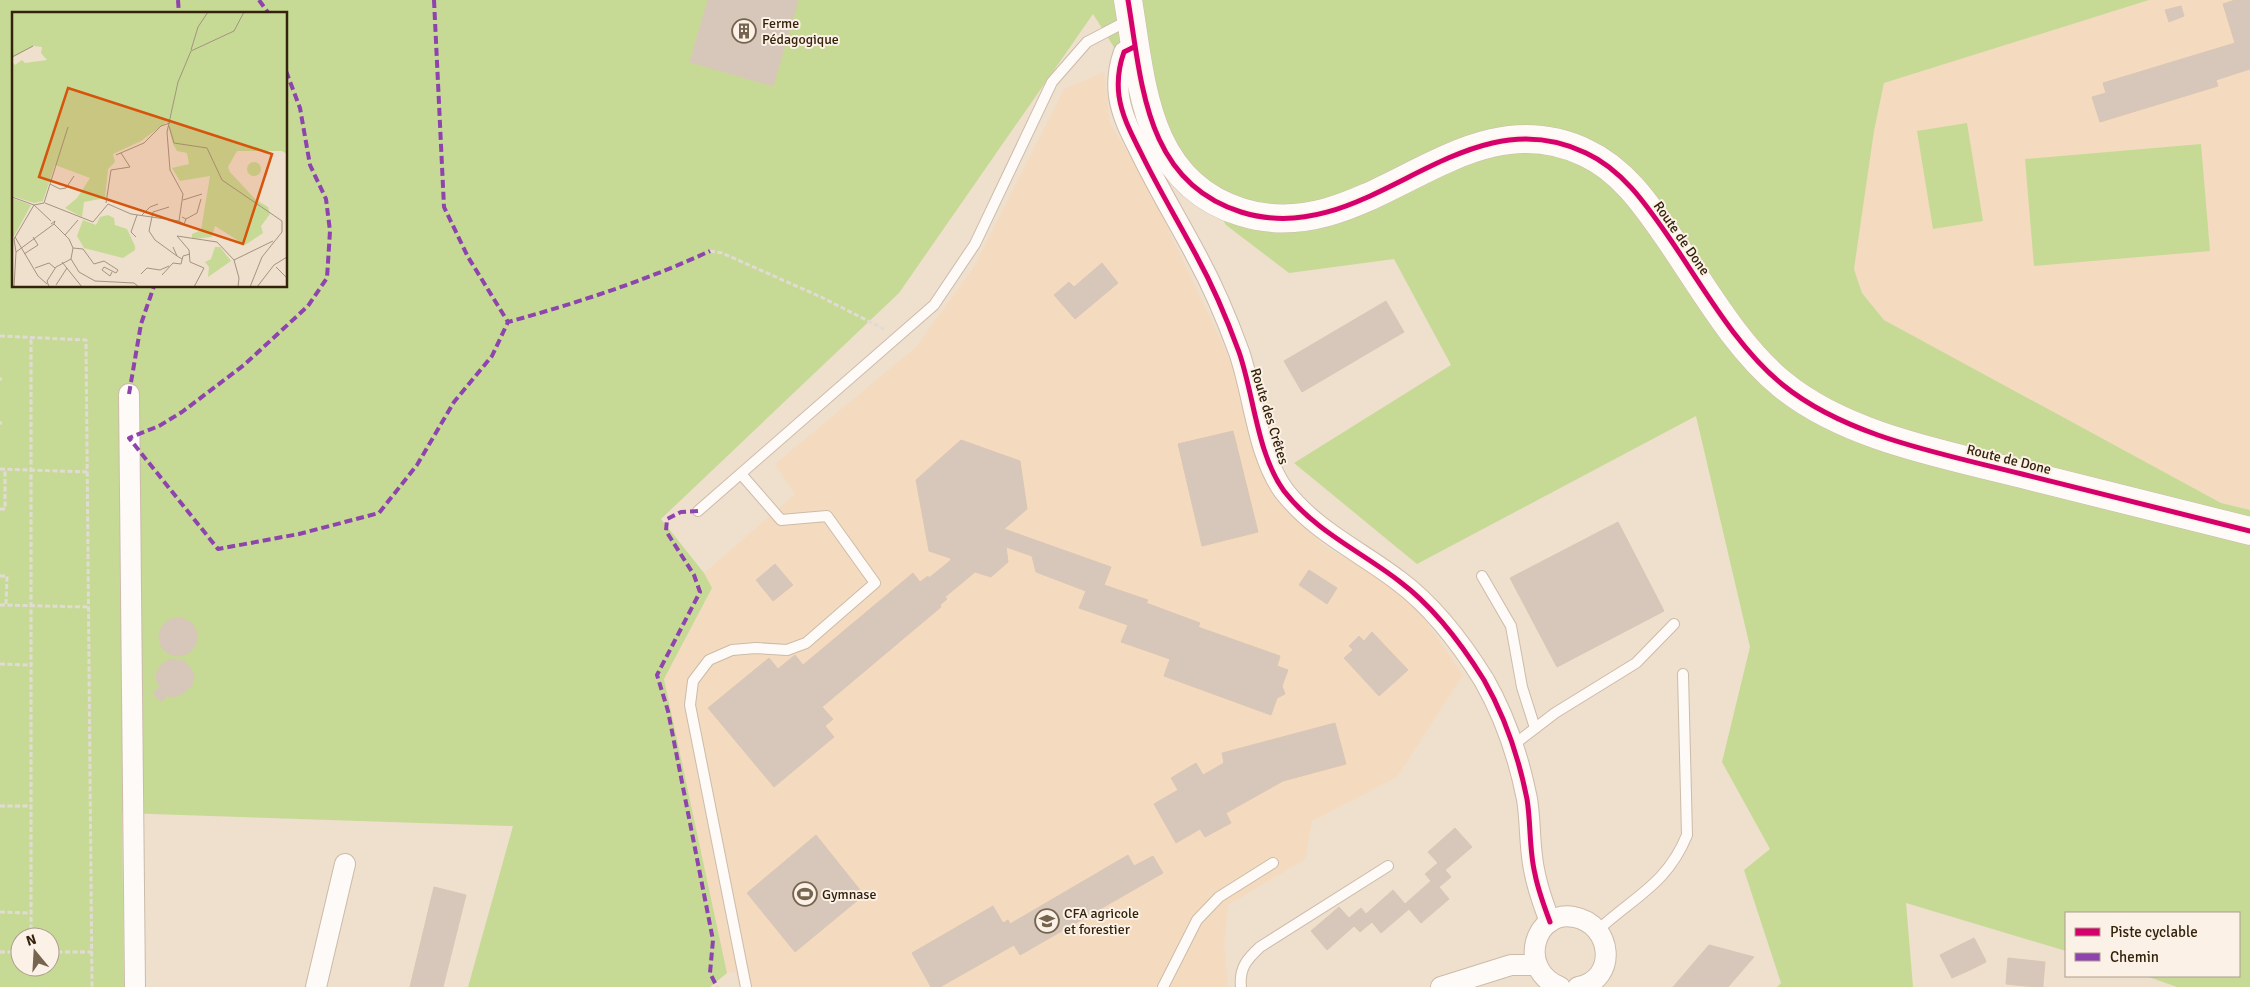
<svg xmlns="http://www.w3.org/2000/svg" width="2250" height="987" font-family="Signika,sans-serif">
  <rect width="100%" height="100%" fill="#efdfcd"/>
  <!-- built -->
  <g fill="#f4dbbf">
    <path d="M2149,0H2250V510L2221,503L1884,320L1862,293L1854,269L1874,130L1884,83Z"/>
    <path d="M1104,72L1110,123L1144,179L1235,370L1265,476L1285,510L1326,547L1374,575L1418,610L1463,675L1397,777L1312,821L1305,859L1228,905L1224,944L1228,987H739L736,972L727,973L664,679L712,589L704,573L795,494L775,464L916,347L974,267L1064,89Z"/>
  </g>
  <!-- green -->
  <g fill="#c6da96" fill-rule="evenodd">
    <path d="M0,0H2149L1884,83L1874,131L1854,269L1862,293L1884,320L2221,503L2250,510V987H2177L2146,976H2239V913H2066V951L1906,903L1913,987H1777L1781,983L1744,870L1770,849L1722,762L1750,647L1696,416L1417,564L1294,463L1451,365L1394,259L1289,273L1226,225L1093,14L899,293L661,519L704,573L712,588L664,679L727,973L710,987H468L513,826L122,813L124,987H0ZM14,14H286V286H14ZM20,937H50V967H20Z"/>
    <path d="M1967,123L1983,221L1933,229L1917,131Z"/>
    <path d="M2201,144L2210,251L2034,266L2025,159Z"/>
  </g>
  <!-- building -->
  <g fill="#d7c7ba" stroke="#dac6b6">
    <path d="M708,0H798L773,86L690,62Z"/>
    <path d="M2235,0H2250V69L2216,80L2218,86L2100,122L2092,97L2106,93L2103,83L2235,43L2223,4Z"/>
    <path d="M2181,6L2184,16L2169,22L2165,10Z"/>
    <path d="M1102,263L1118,283L1075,319L1054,295L1069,282L1074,287Z"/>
    <path d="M1386,301L1404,332L1302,392L1284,361Z"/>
    <path d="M1233,431L1258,532L1202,546L1178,444Z"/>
    <path d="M961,440L1020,461L1027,509L1004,529L1111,567L1104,585L1148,600L1146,603L1200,623L1198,627L1280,656L1277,666L1288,670L1282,686L1285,694L1277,698L1271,715L1164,676L1170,659L1121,642L1128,625L1079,608L1086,591L1036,572L1032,556L1006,547L1008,562L991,577L975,572L945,597L947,599L940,605L941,607L822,707L833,719L825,726L834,737L774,787L708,708L769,658L778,669L795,655L803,665L913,573L920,582L928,576L929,578L951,560L950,558L929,551L916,480Z"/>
    <path d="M1618,522L1664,611L1557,667L1510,578Z"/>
    <path d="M775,564L793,585L773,601L756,580Z"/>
    <path d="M1309,570L1337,588L1327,604L1299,585Z"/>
    <circle cx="178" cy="637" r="19"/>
    <path d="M1372,632L1408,670L1379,696L1344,658L1353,650L1349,646L1359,636L1364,641Z"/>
    <path d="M171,659L184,661L190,667L194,675L192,685L181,695L170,697L167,695L161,702L153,693L160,687L156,680L157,672L162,664Z"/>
    <path d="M1335,723L1346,764L1283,781L1226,813L1231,823L1205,837L1200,829L1176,843L1154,804L1178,790L1171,778L1196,763L1203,775L1224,763L1222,753Z"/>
    <path d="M1455,828L1472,847L1445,870L1451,877L1439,887L1449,899L1421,923L1409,909L1381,933L1372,922L1360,932L1354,926L1327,950L1311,931L1339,907L1349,918L1361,908L1366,914L1393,890L1405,904L1431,881L1425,874L1438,863L1428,852Z"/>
    <path d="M816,835L864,895L795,952L747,893Z"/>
    <path d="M1128,855L1134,866L1153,856L1163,873L1020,955L1014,945L940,987H931L912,953L993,906L1003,923L1008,920L1010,924Z"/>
    <path d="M434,887L466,895L443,987H410Z"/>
    <path d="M1974,938L1985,959L1968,966L1970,970L1952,978L1940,955Z"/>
    <path d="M1709,945L1754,957L1728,987H1673Z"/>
    <path d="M2008,958L2045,962L2043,984L2025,982V986L2006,984Z"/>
    <path d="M1985,959L1986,962L1970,970L1968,966Z"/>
    <path d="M2025,982L2043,984V987L2025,986Z"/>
  </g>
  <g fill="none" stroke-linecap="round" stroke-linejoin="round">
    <!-- lane casing -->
    <g stroke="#ccbba8" stroke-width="12">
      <g id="lane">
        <path d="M741,474L781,520L827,516L875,583L806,643L787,650L756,648L732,650L709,660L693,681L690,705L746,987"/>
        <path d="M698,511L934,305L975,244L1052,82L1087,42L1129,20"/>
        <path d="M1482,576L1511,626L1522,687L1535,728"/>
        <path d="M1512,746L1555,713L1636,663L1674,624"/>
        <path d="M1598,930C1635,896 1667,884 1687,835L1683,674"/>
        <path d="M1163,987L1197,920L1219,897L1273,863"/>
        <path d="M1241,987C1239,968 1247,959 1260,947L1388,866"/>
      </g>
    </g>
    <!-- street casing -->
    <g stroke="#ccbba8" stroke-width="22">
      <g id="street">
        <path d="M1134,47L1124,52C1119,66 1117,81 1119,96C1122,117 1132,135 1141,153C1158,188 1178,221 1196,255C1213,286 1227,319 1239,352C1254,395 1257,454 1284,491C1315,531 1360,551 1399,581C1434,607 1461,643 1484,680C1504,715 1519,759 1527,799C1531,823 1529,850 1535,874C1538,890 1544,906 1550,922"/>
        <path d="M129,394L135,987"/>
        <path d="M316,987L345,864"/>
        <path d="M1441,987L1511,965H1536"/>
        <path d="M1560,987C1516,969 1535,909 1574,917C1613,924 1618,980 1578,987"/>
      </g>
    </g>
    <!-- secondary casing -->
    <g stroke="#ccbba8" stroke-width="29">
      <path id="secondary" d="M1128,0C1142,84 1145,182 1241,212C1368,252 1459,92 1586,153C1623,170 1647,206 1670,239C1703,287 1737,348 1783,385C1847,437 1944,454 2022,474C2098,493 2174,512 2250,531"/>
    </g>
    <!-- path -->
    <g stroke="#e1dbd4" stroke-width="3" stroke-dasharray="5 2.5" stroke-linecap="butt">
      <path d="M710,251L722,253L821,297L884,329"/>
      <path d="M0,336L86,340L92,987"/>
      <path d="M0,379H2"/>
      <path d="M0,423H2"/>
      <path d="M0,469L87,472"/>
      <path d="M0,509H5V469"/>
      <path d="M0,576H7L6,605"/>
      <path d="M0,605L88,607"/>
      <path d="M0,664L31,665"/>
      <path d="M0,806H31"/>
      <path d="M0,912L31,913"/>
      <path d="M31,937V338"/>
      <path d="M0,952H20"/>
      <path d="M50,952H92"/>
    </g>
    <!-- lane -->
    <use href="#lane" stroke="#fdfaf8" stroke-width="10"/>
    <!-- street -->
    <use href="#street" stroke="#fdfaf8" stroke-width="20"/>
    <!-- secondary -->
    <use href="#secondary" stroke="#fdfaf8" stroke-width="28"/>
    <!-- quiet -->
    <g stroke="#8e44ad" stroke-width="4" stroke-dasharray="8 4" stroke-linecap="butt">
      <path d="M178,0L179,14"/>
      <path d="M259,0L269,14"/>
      <path d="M434,0L444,207L468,257L508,322"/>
      <path d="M286,71L300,108L310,165L326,199L330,231L327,278L308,306L244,365L182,412L159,426L129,438L218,549L299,534L379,513L417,465L454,402L492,356L508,322C577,303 645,281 710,251"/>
      <path d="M129,394L141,324L154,286"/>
      <path d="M698,511L681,512L667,519L666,531L694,575L700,592L657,675L668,711L713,940L710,973L717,987"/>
    </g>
    <!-- cycleway casing -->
    <g stroke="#fbf1e6" stroke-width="8">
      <g id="cycleway">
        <path d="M1128,0C1142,84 1145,182 1241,212C1368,252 1459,92 1586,153C1623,170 1647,206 1670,239C1703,287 1737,348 1783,385C1847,437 1944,454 2022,474C2098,493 2174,512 2250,531"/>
        <path d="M1134,47L1124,52C1119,66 1117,81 1119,96C1122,117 1132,135 1141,153C1158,188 1178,221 1196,255C1213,286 1227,319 1239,352C1254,395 1257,454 1284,491C1315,531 1360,551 1399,581C1434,607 1461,643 1484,680C1504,715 1519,759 1527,799C1531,823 1529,850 1535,874C1538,890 1544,906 1550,922"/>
      </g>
    </g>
    <!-- cycleway -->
    <use href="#cycleway" stroke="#d6006c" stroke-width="5"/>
  </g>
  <!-- icons -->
  <defs>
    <g id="building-ring" transform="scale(1.25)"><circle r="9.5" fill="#fbf1e6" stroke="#75644e" stroke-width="1.5"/><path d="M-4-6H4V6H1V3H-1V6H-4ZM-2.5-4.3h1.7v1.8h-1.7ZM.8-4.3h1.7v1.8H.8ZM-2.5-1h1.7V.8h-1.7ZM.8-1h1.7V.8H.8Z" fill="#75644e"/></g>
    <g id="stadium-ring" transform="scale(1.25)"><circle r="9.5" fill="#fbf1e6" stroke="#75644e" stroke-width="1.5"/><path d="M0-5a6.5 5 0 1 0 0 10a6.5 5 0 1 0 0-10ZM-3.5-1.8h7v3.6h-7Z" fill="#75644e"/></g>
    <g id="university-ring" transform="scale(1.25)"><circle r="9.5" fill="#fbf1e6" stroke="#75644e" stroke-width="1.5"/><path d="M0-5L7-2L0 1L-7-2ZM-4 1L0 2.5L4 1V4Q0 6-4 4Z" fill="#75644e"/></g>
  </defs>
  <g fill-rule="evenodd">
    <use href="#building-ring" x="744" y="31"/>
    <use href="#stadium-ring" x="805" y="894"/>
    <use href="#university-ring" x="1047" y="921"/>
  </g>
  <g text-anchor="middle" stroke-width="4" stroke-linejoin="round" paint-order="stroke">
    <!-- poi labels -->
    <g font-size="14" fill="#34220a" stroke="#fbf1e6" text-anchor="start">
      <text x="762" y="28">Ferme<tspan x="762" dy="16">Pédagogique</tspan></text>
      <text x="822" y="899">Gymnase</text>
      <text x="1064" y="918">CFA agricole<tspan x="1064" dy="16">et forestier</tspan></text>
    </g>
    <!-- street labels -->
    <g font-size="14" fill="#34220a" stroke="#fbf1e6">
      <text transform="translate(1682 238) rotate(55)" y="5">Route de Done</text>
      <text transform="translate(1270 416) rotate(73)" y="5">Route des Crêtes</text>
      <text transform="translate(2009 459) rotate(14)" y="5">Route de Done</text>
    </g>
  </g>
  <!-- overview -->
  <g transform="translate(12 12)">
    <rect width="275" height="275" fill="#efdfcd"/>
    <path d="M0,0H275V142L270,139H225L216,155L218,160L243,187L256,195L258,202L249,214L251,221L233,233L203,214L200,225L180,227V222L189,218L198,164L168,169L160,156L177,152L175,141L165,139L161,132L155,110L129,129L101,142L103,150L96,157L93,186L72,190L70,205L53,196L65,186L78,166L43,153L31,189L22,191L0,184V50L3,53L10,48L13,51L35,48L29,41L30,35L22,34L0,46ZM235 157a7 7 0 1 1 14 0a7 7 0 1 1-14 0ZM0,186L19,193L0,228ZM96,203L102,206L103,213L115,217L123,234V238L111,246L72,236L65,224L71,208L84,213L88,205ZM203,235H208L219,249L196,265L197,255L193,250L199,247Z" fill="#c6da96"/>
    <path fill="none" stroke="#a4937f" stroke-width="1" d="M179,38L186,15L196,0M0,45L21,34M157,114L162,131L195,136L210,168L270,209V220L250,245L238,275M104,143L132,131L149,114L158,111M38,172L48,177L54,176L62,164M0,185L22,193L32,191L56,115M171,188L190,182M33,191L81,210L96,192L119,202L167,209M94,191L99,158L118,155L109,141M22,193L39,209M157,195L141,200L137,219L143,228L165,244M129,204L138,195L146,192M170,205L174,207L172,212L167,209L171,182L158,158L155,120L166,70L179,39L222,19L232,0M174,207L185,201L189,187M42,212L57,227L61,236L59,247L44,255L35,269L37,275H50M53,223L66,208M165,224L205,230L222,248L227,266L226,275M165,224L177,238L178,250L192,256L182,275M3,225L26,264L35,272M124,225L119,220L125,203M161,235L165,244L170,247M61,236L71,237L82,252L92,249L106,258L104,261L92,255L90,258L98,264L100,260M4,240L2,227L22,193M12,242L26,233L21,225M59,247L67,260L83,269L122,271L127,275M222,248L261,229M50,250L70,275M264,255L275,266M23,256L37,251L43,256M129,262L135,256L148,258L157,254M150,263L161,251L169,252L171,244L178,242M44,273L55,256M2,275L4,240L42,212L43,209L39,212M245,275L262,253L275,245"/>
    <path fill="#d6540c" fill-opacity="0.15" stroke="#d6540c" stroke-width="2.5" d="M56,76L260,142L231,232L27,165Z"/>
    <rect width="275" height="275" fill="none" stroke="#34220a" stroke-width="2.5"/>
  </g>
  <!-- legend -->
  <rect x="2065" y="912" width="175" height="65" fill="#fbf1e6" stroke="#ab9e8e"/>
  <rect x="2075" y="928" width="25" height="8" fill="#d6006c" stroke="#ab9e8e"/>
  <text x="2110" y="937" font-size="15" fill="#34220a">Piste cyclable</text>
  <rect x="2075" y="953" width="25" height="8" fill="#8e44ad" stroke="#ab9e8e"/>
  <text x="2110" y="962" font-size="15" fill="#34220a">Chemin</text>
  <!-- north arrow -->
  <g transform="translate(35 952) rotate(342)"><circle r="24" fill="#fbf1e6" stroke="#ab9e8e"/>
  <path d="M0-4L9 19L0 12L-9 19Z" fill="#75644e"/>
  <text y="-8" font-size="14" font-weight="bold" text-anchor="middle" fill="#34220a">N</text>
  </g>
</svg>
